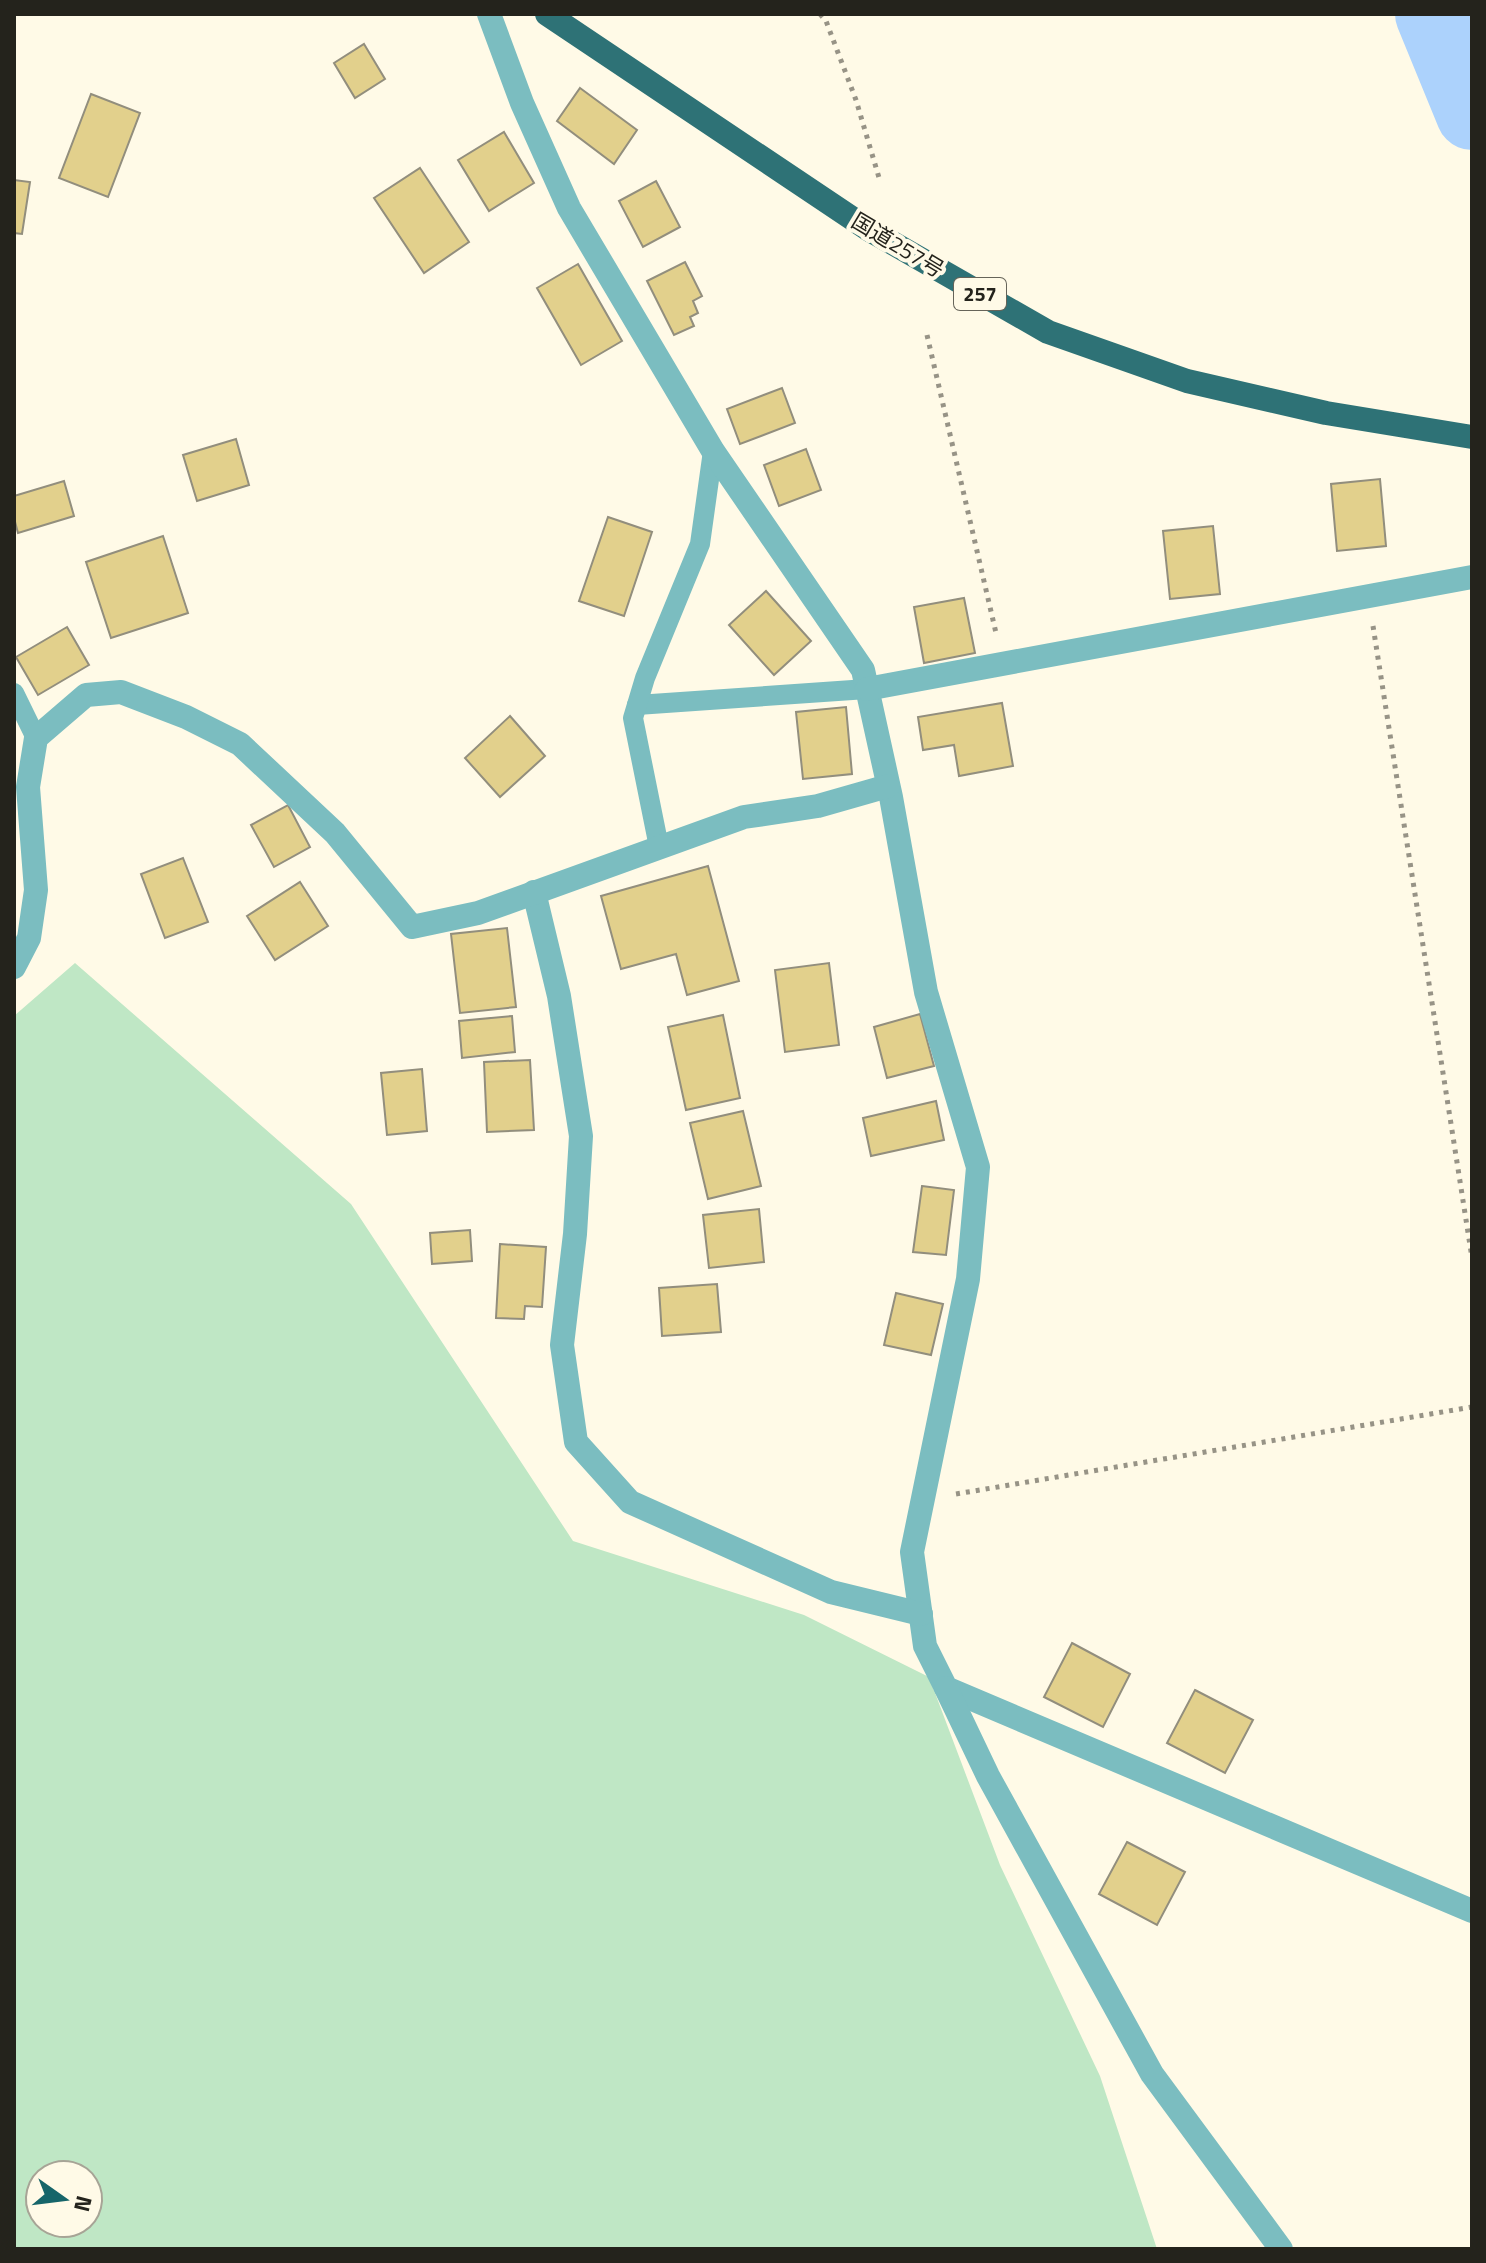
<svg xmlns="http://www.w3.org/2000/svg" width="1486" height="2263" font-family="'Titillium Web','Noto Sans JP',sans-serif">
  <rect width="100%" height="100%" fill="#fffae7"/>
  <!-- green -->
  <path fill="#bfe7c5" fill-rule="evenodd" d="M75,963L351,1204L573,1541L804,1615L929,1677L1000,1865L1100,2076L1157,2249H14V1016ZM40,2175H88V2223H40Z"/>
  <g fill="none" stroke-linecap="round" stroke-linejoin="round">
    <!-- river -->
    <path stroke="#acd2fc" stroke-width="72" d="M1431,14L1472,114"/>
  </g>
  <!-- building -->
  <g fill="#e2d08c" stroke="#928e7d" stroke-width="2">
    <path d="M364,44L385,79L355,98L334,63Z"/>
    <path d="M580,88L637,130L614,164L557,121Z"/>
    <path d="M91,94L140,113L108,197L59,178Z"/>
    <path d="M504,132L534,183L489,211L458,160Z"/>
    <path d="M420,168L469,242L424,273L374,198Z"/>
    <path d="M14,180L30,182L22,234L14,233Z"/>
    <path d="M656,181L680,227L643,247L619,201Z"/>
    <path d="M685,262L702,296L693,301L698,313L690,317L694,326L674,335L647,281Z"/>
    <path d="M578,264L622,341L581,365L537,288Z"/>
    <path d="M782,388L795,423L740,444L727,409Z"/>
    <path d="M236,439L249,485L197,501L183,455Z"/>
    <path d="M806,449L821,490L779,506L764,465Z"/>
    <path d="M1380,479L1386,546L1337,551L1331,484Z"/>
    <path d="M64,481L74,516L18,533L14,518V496Z"/>
    <path d="M608,517L652,532L624,616L579,601Z"/>
    <path d="M1213,526L1220,594L1170,599L1163,531Z"/>
    <path d="M163,536L188,613L111,638L86,562Z"/>
    <path d="M766,591L811,641L774,675L729,625Z"/>
    <path d="M964,598L975,653L924,663L914,607Z"/>
    <path d="M67,627L89,665L38,695L16,657Z"/>
    <path d="M1002,703L1013,766L959,776L954,745L923,750L918,717Z"/>
    <path d="M846,707L852,774L803,779L796,712Z"/>
    <path d="M510,716L545,756L500,797L465,758Z"/>
    <path d="M288,805L310,847L274,867L251,825Z"/>
    <path d="M183,858L208,922L165,938L141,874Z"/>
    <path d="M708,866L739,981L687,995L676,954L621,969L601,896Z"/>
    <path d="M300,882L328,926L275,960L247,916Z"/>
    <path d="M507,928L516,1007L460,1013L451,934Z"/>
    <path d="M829,963L839,1045L785,1052L775,970Z"/>
    <path d="M920,1014L934,1066L887,1078L874,1027Z"/>
    <path d="M723,1015L740,1098L686,1110L668,1027Z"/>
    <path d="M512,1016L515,1052L462,1058L459,1021Z"/>
    <path d="M530,1060L534,1130L487,1132L484,1062Z"/>
    <path d="M422,1069L427,1131L387,1135L381,1073Z"/>
    <path d="M936,1101L944,1140L871,1156L863,1118Z"/>
    <path d="M743,1111L761,1186L708,1199L690,1123Z"/>
    <path d="M922,1186L954,1190L946,1255L913,1252Z"/>
    <path d="M759,1209L764,1262L709,1268L703,1215Z"/>
    <path d="M470,1230L472,1261L432,1264L430,1233Z"/>
    <path d="M500,1244L546,1247L542,1307L525,1306L524,1319L496,1318Z"/>
    <path d="M717,1284L721,1332L662,1336L659,1288Z"/>
    <path d="M896,1293L943,1304L931,1355L884,1345Z"/>
    <path d="M1072,1643L1130,1674L1103,1727L1044,1697Z"/>
    <path d="M1195,1690L1253,1720L1225,1773L1167,1743Z"/>
    <path d="M1127,1842L1185,1872L1157,1925L1099,1894Z"/>
  </g>
  <g fill="none" stroke-linecap="round" stroke-linejoin="round">
    <!-- path -->
    <g stroke="#979386" stroke-width="5" stroke-dasharray="4 6" stroke-linecap="butt">
      <path d="M820,14L826,21L856,100L880,181"/>
      <path d="M927,335L996,633"/>
      <path d="M1373,626L1472,1258"/>
      <path d="M956,1494L1472,1407"/>
    </g>
    <!-- service -->
    <g stroke="#7bbdc0" stroke-width="20">
      <path d="M14,693L36,738"/>
      <path d="M637,705L867,689"/>
      <path d="M659,847L633,718L645,678L700,544L713,451"/>
    </g>
    <!-- minor -->
    <g stroke="#7bbdc0" stroke-width="24">
      <path d="M489,14L522,103L569,208L713,451L863,670L891,797L926,992L978,1167L968,1279L912,1552L925,1646L946,1688L1472,1911"/>
      <path d="M867,689L1472,577"/>
      <path d="M534,892L559,996L581,1136L575,1234L562,1345L576,1442L630,1502L831,1592L921,1614"/>
      <path d="M14,967L29,938L36,890L28,787L36,738L86,695L121,692L186,717L240,744L335,833L412,927L478,913L744,817L818,806L888,786"/>
    </g>
    <!-- tertiary -->
    <path stroke="#7bbdc0" stroke-width="24" d="M946,1688L988,1776L1152,2074L1281,2249"/>
    <!-- trunk -->
    <path stroke="#2e7276" stroke-width="24" d="M547,14L868,229L1048,332L1187,381L1326,413L1472,437"/>
  </g>
  <g text-anchor="middle" stroke-width="8" stroke-linejoin="round" paint-order="stroke">
    <!-- shield labels -->
    <rect fill="#fffae7" stroke="#666459" stroke-width="2" x="954" y="278" width="52" height="32" rx="6"/>
    <g font-size="20" font-weight="bold" fill="#24231c">
      <text x="980" y="301">257</text>
    </g>
    <!-- street labels -->
    <g font-size="22" fill="#24231c" stroke="#fffae7">
      <text transform="translate(898 245) rotate(31)" y="8">国道257号</text>
    </g>
  </g>
  <!-- border -->
  <rect width="1486" height="2263" fill="none" stroke="#24231c" stroke-width="32"/>
  <!-- north arrow -->
  <g transform="translate(64 2199) rotate(104)"><circle r="38" fill="#fffae7" stroke="#a7a496" stroke-width="2"/>
  <path d="M0-6L14 30L0 20L-14 30Z" fill="#166569"/>
  <text y="-12" font-size="22" font-weight="bold" text-anchor="middle" fill="#24231c">N</text>
  </g>
</svg>
